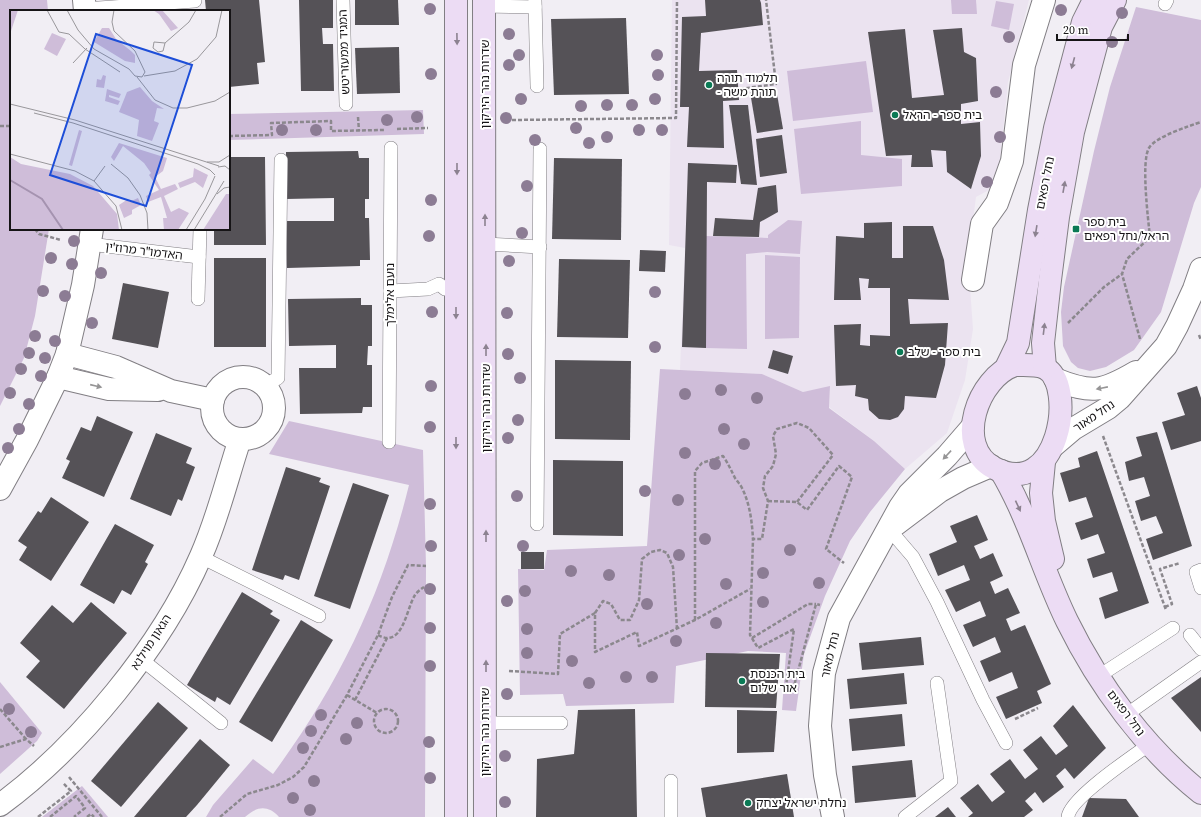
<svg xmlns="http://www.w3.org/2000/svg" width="1201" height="817" font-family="'Source Serif 4','Noto Sans Hebrew',serif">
  <rect width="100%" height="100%" fill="#f1eef4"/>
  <!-- built -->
  <path fill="#ebe3f0" d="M672,0H1029L1008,82L998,180L987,191L976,197L968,259L973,329L965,380L947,433L905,469L874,441L829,407L830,387L803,392L762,374L680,370L685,248L669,245Z"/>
  <!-- green -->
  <g fill="#cfbdd9">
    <path d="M0,0H47L48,11H11V229H49L35,316L24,358L0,406Z"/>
    <path d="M951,0H976L977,14H952Z"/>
    <path d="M996,1L1014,4L1009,30L991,26Z"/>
    <path d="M1136,7L1201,20V187L1194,203L1161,312L1134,350L1106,367L1090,371L1078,368L1071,362L1063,346L1061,312L1064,287L1094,151L1110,87Z"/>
    <path d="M866,61L873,112L793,121L787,71Z"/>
    <path d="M423,110L424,134L229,140V114Z"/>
    <path d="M861,121V155L902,159V186L801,194L794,129Z"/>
    <path d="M788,220L802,221L800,254L767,252L746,254L747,349L706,348V236L768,238V235Z"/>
    <path d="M765,255L800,257L799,338L765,339Z"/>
    <path d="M660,369L762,374L803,392L830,386L829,408L874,441L905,469L870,512L850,541L825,596L804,654L796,711L782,710L786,653L748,651L676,666L674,703L566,706L563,694L520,695L518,569L544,570L547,550L647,546Z"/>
    <path d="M289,421L423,450L426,566L425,817H279C268,805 257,806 245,817H206L213,805L253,759L273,774C340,683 382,595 409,485L269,454Z"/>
    <path d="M0,682L42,733L37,741L0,774Z"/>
    <path d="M82,786L108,817H42Z"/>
  </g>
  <!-- building -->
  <g fill="#555257">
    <path d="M205,0H259L265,62L257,63L259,84L229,87V11H206Z"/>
    <path d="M299,0H333V28H322L323,44H333L334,91H301Z"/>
    <path d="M355,0H398L399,25H355Z"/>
    <path d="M705,0H760L761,3L763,25L701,33L699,71L737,70L739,100L723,101L724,148L687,147L689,107H680L682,17L706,16Z"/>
    <path d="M626,18L629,94L554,95L551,19Z"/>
    <path d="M962,28L964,52L976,58L978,101L961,104V124L980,122L981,156L971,189L947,172L946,151L931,150L933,167H911L912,155L886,156L868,32L905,29L912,98L944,95L933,30Z"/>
    <path d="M399,47L400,93L357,94L355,48Z"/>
    <path d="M776,88L783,129L757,133L750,92Z"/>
    <path d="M729,105H748L757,185L741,184Z"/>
    <path d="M782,135L787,173L760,177L756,139Z"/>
    <path d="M358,151L359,158H369V199H365V218H369L370,260H360V266L287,268L286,221H334V198L286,199V152Z"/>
    <path d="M229,157H265L266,245H214V229H229Z"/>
    <path d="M554,158L622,159L621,240L552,239Z"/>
    <path d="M688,163L737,165L736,183L707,182L706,348L682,347Z"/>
    <path d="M776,185L778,212L760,222L759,237L713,236L715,218L753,220L758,188Z"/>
    <path d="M892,222V258H903V226H933L944,260L949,300L908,299L910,324L948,323L945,365L936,398L905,396L904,409L898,417L890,420L879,419L869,410L868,399L855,396L856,385L836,386L834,325L861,324L860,345L870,346V335L890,336V288H868L869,279L859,278L861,300H834L836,236L864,238V223Z"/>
    <path d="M640,250L666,251L665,272L639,271Z"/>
    <rect x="214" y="258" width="52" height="89"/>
    <path d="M559,259L630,260L628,338L557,337Z"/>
    <path d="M123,283L169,292L158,348L112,339Z"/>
    <path d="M361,298V305H372V346H368L367,365H372V407H363L362,413L300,414L299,368H336V345L289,346L288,299Z"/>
    <path d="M773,350L793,356L788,374L768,368Z"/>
    <path d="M555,360L631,361L630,440L555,439Z"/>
    <path d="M1197,386L1201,398V441L1171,450L1162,422L1185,415L1177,393Z"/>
    <path d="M97,416L133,432L104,497L62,478L70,461L66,459L81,427L91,431Z"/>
    <path d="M1157,432L1192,546L1153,560L1146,539L1163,533L1156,516L1141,521L1135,501L1150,496L1144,477L1129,481L1125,462L1142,456L1136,437Z"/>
    <path d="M156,433L192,448L186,463L195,467L182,501L178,499L171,516L130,499Z"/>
    <path d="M1097,451L1149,603L1105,619L1099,598L1118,591L1112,572L1093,578L1087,559L1105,553L1098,534L1081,540L1075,523L1093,517L1086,497L1069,502L1060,473L1080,467L1078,458Z"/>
    <path d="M553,460L623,461V536L553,535Z"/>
    <path d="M286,467L321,478L319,482L330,486L299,580L285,575L283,580L252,570Z"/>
    <path d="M353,483L389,495L350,609L314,596Z"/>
    <path d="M51,497L89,522L51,581L19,560L27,547L18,541L38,511L41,513Z"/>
    <path d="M977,515L988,540L974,546L980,559L993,553L1003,576L990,582L995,594L1008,588L1020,613L1006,619L1011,631L1025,625L1051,684L1037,691L1042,703L1006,719L996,697L1018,688L1012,672L989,682L980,661L1001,652L995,637L973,647L963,625L986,616L980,601L956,612L945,590L970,580L964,565L938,576L929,554L957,542L950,526Z"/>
    <path d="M115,524L154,545L145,562L148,564L131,595L122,590L114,604L80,585Z"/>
    <rect x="521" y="552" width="23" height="17"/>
    <path d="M242,592L273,611L270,614L280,620L230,705L217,697L215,702L187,685Z"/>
    <path d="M91,602L127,633L64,709L26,677L40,661L20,643L52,605L73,623Z"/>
    <path d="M301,620L333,640L272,742L239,722Z"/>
    <path d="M921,637L924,665L862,670L859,643Z"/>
    <path d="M706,653L780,654L776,708L705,707Z"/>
    <path d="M904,673L907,704L850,709L847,679Z"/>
    <path d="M1201,677V732L1171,698Z"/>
    <path d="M158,702L188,728L121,807L91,781Z"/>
    <path d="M1073,705L1106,748L1074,779L1065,768L1056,776L1064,787L1043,803L1035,792L1025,801L1033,810L1024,817H968L973,813L960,798L978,784L992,802L1005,792L990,774L1010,759L1025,779L1038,769L1023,750L1041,736L1056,755L1068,746L1053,726Z"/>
    <path d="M635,709L637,817H536L537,759L574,754L578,710Z"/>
    <path d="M737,710L777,711L774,752L737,753Z"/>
    <path d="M902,714L905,746L852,751L849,719Z"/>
    <path d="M200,739L230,765L197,805L186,817H134Z"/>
    <path d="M912,760L916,797L855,803L852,766Z"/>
    <path d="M787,774L794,817H706L701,788Z"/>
    <path d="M1089,798L1126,799L1139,817H1082Z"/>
    <path d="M948,807L956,817H935Z"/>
  </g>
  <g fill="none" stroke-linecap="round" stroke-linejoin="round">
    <!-- lane casing -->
    <g stroke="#817e83" stroke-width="14">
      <g id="lane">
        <path d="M343,0L346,104"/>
        <path d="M535,0L537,86"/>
        <path d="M1165,4L1167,0"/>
        <path d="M484,6L535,7"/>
        <path d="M85,9L195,1"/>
        <path d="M89,244L199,257"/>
        <path d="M485,244L540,247"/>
        <path d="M390,291L428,289L439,284L445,289L456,288"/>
        <path d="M198,299L200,229"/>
        <path d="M264,386L278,378L281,160"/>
        <path d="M389,442L391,148"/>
        <path d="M537,524L540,149"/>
        <path d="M889,529L913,557L937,602L983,700L1006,743"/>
        <path d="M201,557L319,616"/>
        <path d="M1201,570L1196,572L1201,588"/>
        <path d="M1190,635L1201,649"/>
        <path d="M141,659L221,723"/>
        <path d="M1099,676L1173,628"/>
        <path d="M1126,715L1201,662"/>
        <path d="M485,723H561"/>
        <path d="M671,817V781"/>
        <path d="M905,817L951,781L937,683"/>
        <path d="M1068,817C1069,799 1133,756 1150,744"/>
      </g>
    </g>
    <!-- street casing -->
    <g stroke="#817e83" stroke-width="24">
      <g id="street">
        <path d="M84,0L85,11"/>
        <path d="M973,280L982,224L997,203L1012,161L1024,65L1044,0"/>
        <path d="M67,354L116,367L171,391L213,400"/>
        <path d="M58,377L109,389L158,390"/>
        <circle cx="243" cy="408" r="31"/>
        <path d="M1055,379C1092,394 1102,392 1136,372"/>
        <path d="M1053,446L1073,429L1108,408L1120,398L1166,346L1177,326L1194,289L1201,269"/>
        <path d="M0,489L27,440L58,377L67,354L83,285L92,229"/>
        <path d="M895,525L940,491L963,478L991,466"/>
        <path d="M0,805C79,747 162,646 201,556C218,518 227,478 240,439"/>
        <path d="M833,817L825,775L820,726L824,673L839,618L900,507L909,494L947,456L973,426"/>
      </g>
    </g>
    <!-- secondary casing -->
    <g stroke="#817e83" stroke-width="24">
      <g id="secondary">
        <path d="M484,0L485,817"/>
        <path d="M1015,365C1024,365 1037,364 1045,368C1077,384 1059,502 994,468C953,446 978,377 1015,365Z"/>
        <path d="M1006,368L1018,343L1039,210L1055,128L1083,22L1094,0"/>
        <path d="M1045,368L1043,343L1050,280L1058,217L1073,132L1101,27L1115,0"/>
        <path d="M1044,462L1041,493L1044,521L1053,559"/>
        <path d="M1001,471C1029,518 1043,572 1067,621C1099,686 1145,748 1201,793"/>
        <path d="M456,817V0"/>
      </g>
    </g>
    <!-- path -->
    <g stroke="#8b888d" stroke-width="2.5" stroke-dasharray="4 2" stroke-linecap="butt">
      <path d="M740,89L776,84L766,0"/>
      <path d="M358,117L359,131"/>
      <path d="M512,120L676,118L677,0"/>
      <path d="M0,126H11"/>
      <path d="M397,129L428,128"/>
      <path d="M229,136L272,135L271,123L331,121V131L384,130"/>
      <path d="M35,229L39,234L61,240"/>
      <path d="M1068,323L1104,287L1122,274"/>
      <path d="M1199,335L1201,340"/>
      <path d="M1140,339L1122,274L1127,259L1150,237C1148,218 1141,161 1149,148C1155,137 1189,126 1201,122"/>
      <path d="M1103,436L1166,610"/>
      <path d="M768,501L797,502L807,510L839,466L852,477L826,549L844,563"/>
      <path d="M797,502L833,455L809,428L797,423L777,429L773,436L776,454L773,466L765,476L763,488L768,501L762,539H753L750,635L758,648L794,629L786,686H794L816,604L820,605"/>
      <path d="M1165,607L1172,604L1160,569L1180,563"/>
      <path d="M595,613L603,601L611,604L620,620H630L639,600L642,559L651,552L660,550L667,553L673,567L677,629"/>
      <path d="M695,620V471L702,463L723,456C728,463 731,470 735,478C737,481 740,484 742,488C750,504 752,522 753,539"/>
      <path d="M378,635C403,649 406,609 415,595C417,592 421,589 424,587"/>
      <path d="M752,638L808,604H816"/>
      <path d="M509,671L558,674L560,634L595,613V652L637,632L639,646L695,620L750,589"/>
      <path d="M347,695L377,713"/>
      <path d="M355,700L387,638"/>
      <circle cx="386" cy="721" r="12"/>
      <path d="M0,709L26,739"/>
      <path d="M1015,719L1038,708"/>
      <path d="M0,747L26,739L34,746"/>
      <path d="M69,777L102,817"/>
      <path d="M38,817L71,791L63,783"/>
      <path d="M50,817L76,796L85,808L74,817"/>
      <path d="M87,817L91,814L94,817"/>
      <path d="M220,817L247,794L278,785L293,777L304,767L347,695L378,635L392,597L408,565L426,566"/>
    </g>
    <!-- lane -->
    <use href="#lane" stroke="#fff" stroke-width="13"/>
    <!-- street -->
    <use href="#street" stroke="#fff" stroke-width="22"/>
    <!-- secondary -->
    <use href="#secondary" stroke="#ecdcf4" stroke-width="22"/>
  </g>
  <!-- trees -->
  <g fill="#8c7c94">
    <circle cx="430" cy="9" r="6"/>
    <circle cx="1061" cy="10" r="6"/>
    <circle cx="1122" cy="13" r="6"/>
    <circle cx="509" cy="34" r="6"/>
    <circle cx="1009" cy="37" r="6"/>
    <circle cx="1112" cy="42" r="6"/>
    <circle cx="519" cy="55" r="6"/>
    <circle cx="657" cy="55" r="6"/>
    <circle cx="509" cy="65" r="6"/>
    <circle cx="431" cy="74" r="6"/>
    <circle cx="658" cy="75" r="6"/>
    <circle cx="996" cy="92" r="6"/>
    <circle cx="521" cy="99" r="6"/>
    <circle cx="655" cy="99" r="6"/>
    <circle cx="607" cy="105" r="6"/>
    <circle cx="632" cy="105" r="6"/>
    <circle cx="581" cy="106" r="6"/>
    <circle cx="417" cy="117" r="6"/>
    <circle cx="506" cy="118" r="6"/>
    <circle cx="387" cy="120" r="6"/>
    <circle cx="576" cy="128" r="6"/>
    <circle cx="282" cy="130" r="6"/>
    <circle cx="316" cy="130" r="6"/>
    <circle cx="639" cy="130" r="6"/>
    <circle cx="662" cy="130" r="6"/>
    <circle cx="607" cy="137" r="6"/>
    <circle cx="1000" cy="137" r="6"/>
    <circle cx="535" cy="140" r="6"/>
    <circle cx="589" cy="143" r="6"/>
    <circle cx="987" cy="182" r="6"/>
    <circle cx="527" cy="186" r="6"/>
    <circle cx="431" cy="200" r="6"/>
    <circle cx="522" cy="233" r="6"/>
    <circle cx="429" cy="236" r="6"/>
    <circle cx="74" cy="241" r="6"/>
    <circle cx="51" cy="258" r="6"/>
    <circle cx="509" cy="261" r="6"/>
    <circle cx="72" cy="264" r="6"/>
    <circle cx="101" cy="273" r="6"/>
    <circle cx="43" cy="291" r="6"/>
    <circle cx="655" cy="292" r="6"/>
    <circle cx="65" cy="296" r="6"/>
    <circle cx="432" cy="312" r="6"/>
    <circle cx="507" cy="313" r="6"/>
    <circle cx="92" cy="323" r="6"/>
    <circle cx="35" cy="336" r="6"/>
    <circle cx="55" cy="341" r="6"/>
    <circle cx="655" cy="347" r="6"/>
    <circle cx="29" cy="353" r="6"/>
    <circle cx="508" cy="354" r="6"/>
    <circle cx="45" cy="358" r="6"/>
    <circle cx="21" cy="369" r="6"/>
    <circle cx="41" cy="376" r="6"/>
    <circle cx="520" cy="378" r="6"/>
    <circle cx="431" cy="386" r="6"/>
    <circle cx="721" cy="390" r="6"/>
    <circle cx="10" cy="393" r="6"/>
    <circle cx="685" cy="394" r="6"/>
    <circle cx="757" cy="398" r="6"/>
    <circle cx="29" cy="404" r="6"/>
    <circle cx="518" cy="420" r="6"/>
    <circle cx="430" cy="427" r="6"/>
    <circle cx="19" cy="429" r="6"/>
    <circle cx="724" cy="429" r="6"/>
    <circle cx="508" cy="438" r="6"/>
    <circle cx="744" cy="444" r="6"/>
    <circle cx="8" cy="448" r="6"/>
    <circle cx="685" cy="453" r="6"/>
    <circle cx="715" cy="464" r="6"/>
    <circle cx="645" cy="491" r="6"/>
    <circle cx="517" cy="496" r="6"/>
    <circle cx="678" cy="500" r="6"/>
    <circle cx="430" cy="504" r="6"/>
    <circle cx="705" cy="539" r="6"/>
    <circle cx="431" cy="546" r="6"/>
    <circle cx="523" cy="546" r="6"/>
    <circle cx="790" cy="550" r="6"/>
    <circle cx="679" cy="555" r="6"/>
    <circle cx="571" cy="571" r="6"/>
    <circle cx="763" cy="573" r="6"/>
    <circle cx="609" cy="575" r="6"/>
    <circle cx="819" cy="583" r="6"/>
    <circle cx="726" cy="584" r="6"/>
    <circle cx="430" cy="589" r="6"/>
    <circle cx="525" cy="591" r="6"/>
    <circle cx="507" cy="601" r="6"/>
    <circle cx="763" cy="602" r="6"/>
    <circle cx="647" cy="604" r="6"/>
    <circle cx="716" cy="623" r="6"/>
    <circle cx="430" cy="628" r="6"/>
    <circle cx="527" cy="629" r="6"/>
    <circle cx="676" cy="641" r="6"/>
    <circle cx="527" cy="653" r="6"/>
    <circle cx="572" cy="661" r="6"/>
    <circle cx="430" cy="666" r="6"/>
    <circle cx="626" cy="677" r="6"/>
    <circle cx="652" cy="677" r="6"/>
    <circle cx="589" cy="683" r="6"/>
    <circle cx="507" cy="694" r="6"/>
    <circle cx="9" cy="709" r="6"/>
    <circle cx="321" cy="715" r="6"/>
    <circle cx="357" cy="723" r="6"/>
    <circle cx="311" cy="731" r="6"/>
    <circle cx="31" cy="732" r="6"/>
    <circle cx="346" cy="739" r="6"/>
    <circle cx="429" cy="742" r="6"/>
    <circle cx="303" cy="748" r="6"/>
    <circle cx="505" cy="756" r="6"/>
    <circle cx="430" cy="778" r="6"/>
    <circle cx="314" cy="781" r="6"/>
    <circle cx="293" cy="798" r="6"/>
    <circle cx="505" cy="802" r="6"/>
    <circle cx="310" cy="810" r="6"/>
  </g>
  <!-- one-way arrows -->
  <defs><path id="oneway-solid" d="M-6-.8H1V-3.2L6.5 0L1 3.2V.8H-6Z"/></defs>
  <g fill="#8c8290">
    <use href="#oneway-solid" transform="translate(457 39) rotate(89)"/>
    <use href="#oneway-solid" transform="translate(1073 63) rotate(105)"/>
    <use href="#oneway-solid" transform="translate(457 169) rotate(90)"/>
    <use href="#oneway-solid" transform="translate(1064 187) rotate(-80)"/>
    <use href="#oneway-solid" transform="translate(485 220) rotate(-90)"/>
    <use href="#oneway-solid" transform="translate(1036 231) rotate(99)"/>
    <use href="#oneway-solid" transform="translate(456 313) rotate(90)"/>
    <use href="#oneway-solid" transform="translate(1044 329) rotate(-83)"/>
    <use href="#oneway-solid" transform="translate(486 350) rotate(-90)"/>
    <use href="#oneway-solid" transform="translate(456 443) rotate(90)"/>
    <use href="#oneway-solid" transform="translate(1018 506) rotate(65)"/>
    <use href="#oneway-solid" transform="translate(486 536) rotate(-90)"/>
    <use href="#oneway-solid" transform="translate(486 666) rotate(-90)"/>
  </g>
  <g fill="#969596">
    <use href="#oneway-solid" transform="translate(96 386) rotate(13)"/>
    <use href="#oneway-solid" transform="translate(1102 388) rotate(169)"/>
    <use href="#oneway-solid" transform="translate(947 455) rotate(133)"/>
  </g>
  <!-- markers -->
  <g fill="#0a7a55" stroke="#fff" stroke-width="1.5">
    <circle cx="709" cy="85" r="4"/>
    <circle cx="895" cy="115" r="4"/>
    <rect x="1072" y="225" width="8" height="8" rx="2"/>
    <circle cx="900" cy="352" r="4"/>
    <circle cx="742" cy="681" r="4"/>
    <circle cx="748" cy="803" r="4"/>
  </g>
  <g text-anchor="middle" stroke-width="4" stroke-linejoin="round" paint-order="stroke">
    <!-- street labels -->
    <g font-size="12" fill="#161416" stroke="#fff">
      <text transform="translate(344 52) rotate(-92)" y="4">המגיד ממעזריטש</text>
      <text transform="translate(485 84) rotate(-90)" y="4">שדרות נהר הירקון</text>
      <text transform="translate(1045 183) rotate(-79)" y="4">נחל רפאים</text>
      <text transform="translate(144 251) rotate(7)" y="4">האדמו"ר מרוז'ין</text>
      <text transform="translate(390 295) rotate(-90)" y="4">נועם אלימלך</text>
      <text transform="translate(486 408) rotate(-90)" y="4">שדרות נהר הירקון</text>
      <text transform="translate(1094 416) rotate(-34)" y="4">נחל מאור</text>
      <text transform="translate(151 642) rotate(-57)" y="4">הגאון מוילנא</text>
      <text transform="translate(830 655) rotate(-77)" y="4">נחל מאור</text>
      <text transform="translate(1126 713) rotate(53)" y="4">נחל רפאים</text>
      <text transform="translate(485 732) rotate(-90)" y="4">שדרות נהר הירקון</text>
    </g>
    <!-- poi labels -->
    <g font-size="12" fill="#161416" stroke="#fff" text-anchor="start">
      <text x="717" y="82">תלמוד תורה<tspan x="717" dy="14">- תורת משה</tspan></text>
      <text x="903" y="119">בית ספר - הראל</text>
      <text x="1084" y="226">בית ספר<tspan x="1084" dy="14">הראל/נחל רפאים</tspan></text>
      <text x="908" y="356">בית ספר - שלב</text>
      <text x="750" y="678">בית הכנסת<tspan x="750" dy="14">אור שלום</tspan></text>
      <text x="756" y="807">נחלת ישראל יצחק</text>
    </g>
  </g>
  <!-- overview -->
  <g transform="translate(10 10)">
    <rect width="220" height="220" fill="#f1eef4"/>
    <path d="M0,0H8L0,24ZM143,0H152L168,18L161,21L149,4ZM92,18H99L106,29L121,41L125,45V53L115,51L84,32ZM42,23L56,29L47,46L34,39ZM93,65L96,66L94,78L86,77L87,69L91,70ZM130,77L142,91L154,99L147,98L144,111L149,113L142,131L127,126L129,110L109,102L117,82ZM97,79L111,84L109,88L99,85V87L110,91L108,95L95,91ZM69,120L72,121L62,156L59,155ZM109,133L157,148L153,161L145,167L151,179L165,174L168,179L154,186L161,202L169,198L179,203L168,220H154L153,208H157L151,187L138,192L136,186L149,180L139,165L141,163L134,153L113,136L104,151L101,147ZM0,147L11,154L60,164L83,176L107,204L109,220H0ZM184,158L198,165L193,178L185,172L170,178L168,173L183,167ZM216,184H220V220H193ZM128,188L131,195L122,200V204L114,208L109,195L118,189L119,192Z" fill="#cfbdd9"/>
    <path fill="none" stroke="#a593b0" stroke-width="2" d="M0,170L32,189L53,220"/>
    <path fill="none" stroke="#99979b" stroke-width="1" d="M37,0L49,22L59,24L75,39L110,62M57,0L68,20L84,39L119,59L125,66L132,67L135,62L125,41L104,21L102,12L104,0M155,33L144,32L143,38L148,42L153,41L155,33L179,12L186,0M63,53L77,38M134,66L165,61L187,49L206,27L212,0M127,67L145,90L163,98H177L205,91L220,82M0,94L65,110L209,156M24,103L63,113L188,154L200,160L205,165M0,144L65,161L84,171L106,196L112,220M197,152H209L220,145M101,154L118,168L130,185L137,203L138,220M208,157L215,156L220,160M84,171L95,156M207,184L214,178L220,177M176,220L195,189L205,166M184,220L214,171"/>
    <path fill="#1d4ed8" fill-opacity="0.15" stroke="#1d4ed8" stroke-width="2" d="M86,24L182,55L136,196L40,165Z"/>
    <rect width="220" height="220" fill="none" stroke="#161416" stroke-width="2"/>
  </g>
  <!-- scale -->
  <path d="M1057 34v6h71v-6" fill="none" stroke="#161416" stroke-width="2"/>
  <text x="1063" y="34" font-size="12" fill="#161416" stroke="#ffffff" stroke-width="3" paint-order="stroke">20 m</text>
</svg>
